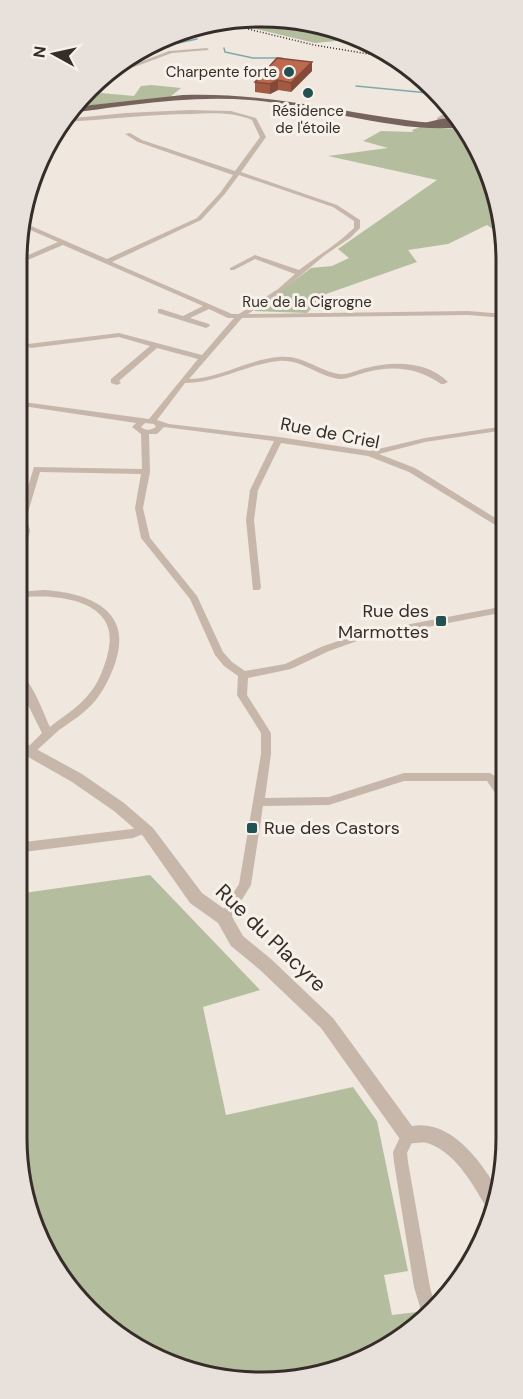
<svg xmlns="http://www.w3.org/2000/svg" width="523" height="1399" font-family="'DM Sans',sans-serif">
  <rect width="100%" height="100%" fill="#f0e7de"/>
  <!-- green -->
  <g fill="#b4be9f">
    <path d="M228,19L263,28L281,22L325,25L347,35L339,38L346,40L315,43L223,21Z"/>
    <path d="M152,85L181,88L170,97L73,107L82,99H91L101,93L134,96L141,86Z"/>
    <path d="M423,126L448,129L464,127L481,153L503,226L494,230L487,225L448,244L408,250L417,262L326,294L307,313L254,311L311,268L332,266L349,258L338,249L437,180L328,156L388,148L363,141L381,131L413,132L412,130Z"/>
    <path d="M150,875L260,990L203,1007L226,1115L353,1087L377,1121L408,1271L384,1275L392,1315L417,1312L419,1321L397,1341L310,1378L229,1380L139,1350L77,1299L30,1217L17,1138V894Z"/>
  </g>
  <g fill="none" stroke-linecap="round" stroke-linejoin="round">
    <!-- stream -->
    <g stroke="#7faaab" stroke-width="1.5">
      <path d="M224,48L225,52L253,58H282"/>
      <path d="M136,52L197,39"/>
      <path d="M356,86L439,94"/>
    </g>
    <!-- minor -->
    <g fill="#c7b7aa" fill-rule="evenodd">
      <path d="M207,48L209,50L172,53L107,77L112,73L169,51Z"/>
      <path d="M452,109L454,112L441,120H437V118Z"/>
      <path d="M189,110L231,111L256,118L266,137L241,172L337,205L360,220V228L350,238L325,255L282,291L248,314L468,311L505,314V318L468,315L242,318L189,379C220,378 247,360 278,357C302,354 317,370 339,374C348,375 357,370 366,368C393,361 427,361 448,382L444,384H441C419,368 393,365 367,372C358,374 349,379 340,379C318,377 302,359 279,361C247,364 218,383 185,383L157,420L169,424L279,437L370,451L425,438L505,426V430L425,442L379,454L415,468L505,524V531L409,472L368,456L281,443L258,490L254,520L261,588L259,590H253L246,520L250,490L274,441L164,427L157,434H149L150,472L143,508L150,538L197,596L223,652L232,662L245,671L285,664L321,647L358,634L505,606V612L360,640L329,651L291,669L248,678L247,695L271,733V754L265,798L329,797L404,773H490C502,779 506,792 506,804L502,803L487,781H404L329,805L263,806L251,885L228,922L224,923L220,922L218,918L239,884L261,754V733L237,695L238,676L224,666L215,655L190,599L141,538L135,508L141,474L40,472L26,519L30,530L26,550L21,553L16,550L20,530L18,519L34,467L142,469L141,434L132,427L136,423L16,405V401L149,419L198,359L157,348L119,381L121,383L117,385L111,383V379L150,346L119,337L31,348L27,346L28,344L119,333L202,355L234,318H228L209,309L190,318L209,324L210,326L206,328L158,313V309H161L183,316L203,306L63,245L16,265L17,260L58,242L21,226L22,222L107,259L197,218L220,193L233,175L138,142L125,134L130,133L142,140L235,171L260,137L252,120C233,112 212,113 192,114C149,114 106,120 62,122L64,119L126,113ZM239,175L333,207L354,221V228C338,244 317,256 299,270L255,255L230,268V270H234L255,259L295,274L278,289L239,314H232L112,262L201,220L224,195ZM145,423L154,424L156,427C151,430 146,431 141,427Z"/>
      <path d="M44,590C89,593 134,610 115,664C110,677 104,690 95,701C85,713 72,721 59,730C51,737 43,745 35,752H27L26,749L42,733L16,681V671C32,679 42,710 50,727C63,716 78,708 89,694C98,684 103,670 107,657C125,599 56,593 16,598V592Z"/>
      <path d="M144,824L148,826L150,829L148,832L133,838L16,853V843L132,829Z"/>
      <path d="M408,1129L413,1131L415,1136L407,1153L408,1162L430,1287L435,1306L423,1317L414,1287L394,1162L393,1152L403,1131Z"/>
    </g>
    <!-- tertiary -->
    <path fill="#c7b7aa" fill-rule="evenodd" d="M16,738L82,774L124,803L153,828L202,893L230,913L243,936L271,959L333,1018L412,1126C452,1119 482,1163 499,1192L498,1201L492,1213L489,1212C475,1188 457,1154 430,1144C420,1140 411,1146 402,1142L321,1028L259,969L231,946L218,923L190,903L143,836L114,811L72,782L16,750Z"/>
    <!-- primary -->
    <path fill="#76645c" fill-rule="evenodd" d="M183,95C262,92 336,111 413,121C417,121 424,123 428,122C442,120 453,112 464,127C399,135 317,105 250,100C211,97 171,100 131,105C110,107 88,112 68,112L73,107Z"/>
    <!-- rail -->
    <path stroke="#362d29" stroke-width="1.5" stroke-dasharray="1 2" stroke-linecap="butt" d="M219,22L314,45L399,59"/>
  </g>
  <!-- wall -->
  <path fill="#a25a45" d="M312,71L291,92L278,90L270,94L255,92V82Z"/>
  <!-- shaded-wall -->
  <g fill="#844a38">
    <path d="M312,62V71L291,92V83Z"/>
    <path d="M278,80V90L270,94V84Z"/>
  </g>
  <!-- building -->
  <path fill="#bc6950" stroke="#844a38" stroke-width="1.5" d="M277,58L312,62L291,83L278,80L270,84L255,82Z"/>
  <!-- markers -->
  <g fill="#225154" stroke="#f8f1ea" stroke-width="2">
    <circle cx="289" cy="72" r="6"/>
    <circle cx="308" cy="93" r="6"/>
    <rect x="435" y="615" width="12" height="12" rx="3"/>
    <rect x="246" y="822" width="12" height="12" rx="3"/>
  </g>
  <g text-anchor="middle" stroke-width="6" stroke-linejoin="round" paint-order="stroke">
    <!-- far-poi labels -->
    <g font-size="15" fill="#362d29" stroke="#f8f1ea" text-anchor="end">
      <text x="277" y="77">Charpente forte</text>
      <text x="308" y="116" text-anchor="middle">Résidence<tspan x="308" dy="17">de l'étoile</tspan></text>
    </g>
    <!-- far-street labels -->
    <g font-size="15" fill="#362d29" stroke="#f8f1ea">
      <text x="307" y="307">Rue de la Cigrogne</text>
    </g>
    <!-- street labels -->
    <g font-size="18" fill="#362d29" stroke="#f8f1ea">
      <text transform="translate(330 433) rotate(11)" y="6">Rue de Criel</text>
    </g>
    <!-- poi labels -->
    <g font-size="18" fill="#362d29" stroke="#f8f1ea" text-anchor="end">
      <text x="429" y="617">Rue des<tspan x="429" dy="21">Marmottes</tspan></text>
      <text x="264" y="834" text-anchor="start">Rue des Castors</text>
    </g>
    <!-- near-street labels -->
    <g font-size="21" fill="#362d29" stroke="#f8f1ea">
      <text transform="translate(271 938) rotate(44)" y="7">Rue du Placyre</text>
    </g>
  </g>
  <!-- crop -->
  <path d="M0 0H523V1399H0ZM261 27H262A234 234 0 0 1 496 261V1138A234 234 0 0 1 262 1372H261A234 234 0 0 1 27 1138V261A234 234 0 0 1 261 27Z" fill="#e8e1db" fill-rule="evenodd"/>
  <path fill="none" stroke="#362d29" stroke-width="3" d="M261 27H262A234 234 0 0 1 496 261V1138A234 234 0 0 1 262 1372H261A234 234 0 0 1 27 1138V261A234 234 0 0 1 261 27Z"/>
  <!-- north arrow -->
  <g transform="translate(54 54) rotate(278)" stroke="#f8f1ea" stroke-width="4.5" paint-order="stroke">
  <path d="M0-4.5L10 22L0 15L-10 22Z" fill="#362d29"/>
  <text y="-9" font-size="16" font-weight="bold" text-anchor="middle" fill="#362d29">N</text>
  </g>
</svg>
